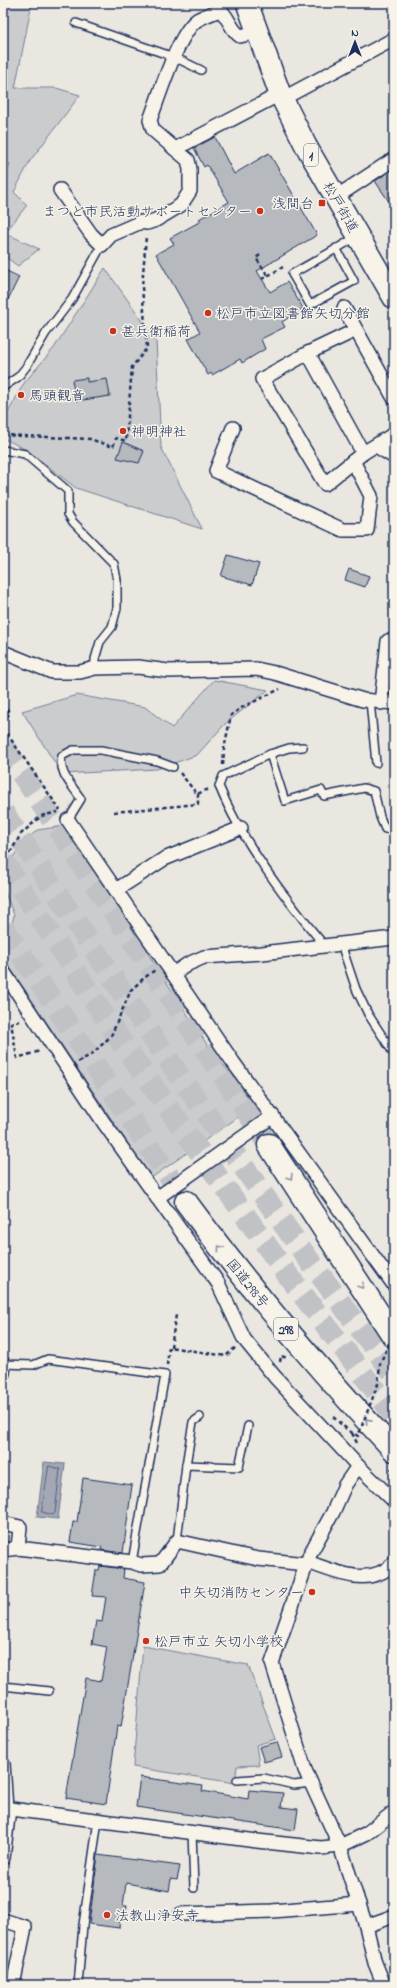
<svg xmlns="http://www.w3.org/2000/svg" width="397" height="1988" font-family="'Indie Flower','Klee One',sans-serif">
  <rect width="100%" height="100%" fill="#eae7e0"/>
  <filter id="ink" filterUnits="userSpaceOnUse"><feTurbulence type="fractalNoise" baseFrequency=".025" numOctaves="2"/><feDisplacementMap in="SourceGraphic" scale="8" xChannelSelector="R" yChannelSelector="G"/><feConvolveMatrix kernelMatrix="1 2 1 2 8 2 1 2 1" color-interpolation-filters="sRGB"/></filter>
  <g filter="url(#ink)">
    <!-- green -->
    <g fill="#cbcccd" stroke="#737e96">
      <path d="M3,3H32L15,88H56L80,95L30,161L14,192L27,205L5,233L39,249L18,266L3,255V188L10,164L3,160Z"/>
      <path d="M105,268L156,340L161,447L202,529L76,488L27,450L3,438V422L24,383L54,348Z"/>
      <path d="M214,680L268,690L225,724L197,755L157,769L62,774L22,711L77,695L145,707L172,728Z"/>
      <path d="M65,826L210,1049L238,1083L254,1106L151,1178L4,959L14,915L3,888V873L19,848L37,830Z"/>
      <path d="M143,1646L248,1665L276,1739L256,1745L259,1765L237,1766L235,1783L133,1767Z"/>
    </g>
    <!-- water -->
    <path fill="#a3a8b4" stroke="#6d7892" d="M44,1462L65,1464L58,1519L37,1517Z"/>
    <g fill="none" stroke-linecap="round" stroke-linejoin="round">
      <!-- shore -->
      <path stroke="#515f80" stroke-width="1" d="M49,1466L60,1469L55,1513L53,1515L42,1512Z"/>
    </g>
    <!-- building -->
    <g fill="#b6babf" stroke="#1b2f5e">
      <path d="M215,137L234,174L269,153L317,235L257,271L270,292L287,282L303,308L282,322L285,327L261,339L265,349L242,363L240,359L212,375L211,373L208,375L188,339L200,332L156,254L174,244L170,238L201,221L199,219L229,202L207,165L204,167L194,148Z"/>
      <path d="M394,169V209L375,181Z"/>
      <path d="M3,269L19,277L3,310Z"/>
      <path d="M87,378V382L107,379L110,396L76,401L72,380Z"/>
      <path d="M123,442L144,451L139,463L117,458Z"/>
      <path d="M228,555L259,564L252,585L221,576Z"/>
      <path d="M349,569L369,576L365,587L345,580Z"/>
      <path d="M83,1478L132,1485L123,1553L101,1550L102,1547L70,1542L73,1522H77Z"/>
      <path d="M100,1566L124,1569L123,1578L145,1582L121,1727L117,1726L106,1804L66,1798L86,1678L101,1681L107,1647L92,1644L96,1621L102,1622L106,1597L92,1596L96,1570H99Z"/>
      <path d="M277,1742L282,1757L264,1762L259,1747Z"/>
      <path d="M140,1777L203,1786L202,1791L248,1799L249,1790L283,1793L281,1807L298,1809L295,1830L136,1807Z"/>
      <path d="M98,1855L180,1866L177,1880L171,1879L169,1891L126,1883L123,1906H127L125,1918L120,1917L119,1928L89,1924Z"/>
    </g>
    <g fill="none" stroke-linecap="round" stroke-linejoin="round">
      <!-- highway-tunnel -->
      <g stroke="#c1c2c6" stroke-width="22" stroke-dasharray="22 11" stroke-linecap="butt">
        <path d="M3,746L269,1145"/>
        <path d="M3,812L144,1025L306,1256L394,1374"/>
        <path d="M3,861L124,1046L287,1274L394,1415"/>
        <path d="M3,927L186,1202"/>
      </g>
      <!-- lane casing -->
      <g stroke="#1b2f5e" stroke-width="10">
        <g id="lane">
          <path d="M76,23L174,57L201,70"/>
          <path d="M336,248L354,281L310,305L292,274C313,262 335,250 356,237"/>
          <path d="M3,387L18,377L26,367L46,333L72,299L102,245"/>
          <path d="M3,450L25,454L68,491V514L73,522L114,564L117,580V608L112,627L100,642L95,659V668"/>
          <path d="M370,701L376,763"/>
          <path d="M270,754L289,748L303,747"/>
          <path d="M68,820L81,799C72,785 58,773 62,756L73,750H101L157,761L173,767"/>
          <path d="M341,944L356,989L368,1014L394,1054"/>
          <path d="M325,946C286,900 242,842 219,786L223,776L270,754L285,801L321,790L324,796L364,788L374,791L380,817L385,829L393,830L394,833"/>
          <path d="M3,1364L33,1365L48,1359L165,1375L132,1562"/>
          <path d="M186,1465L193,1422L200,1417"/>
          <path d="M177,1541L186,1465L239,1467L248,1426"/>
          <path d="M3,1686L49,1691"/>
          <path d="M6,1763L9,1809"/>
          <path d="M237,1780L264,1778L294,1785L311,1783"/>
          <path d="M192,1832L194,1888"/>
          <path d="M78,1985L83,1925L98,1820"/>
        </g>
      </g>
      <!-- street casing -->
      <g stroke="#1b2f5e" stroke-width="16">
        <g id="street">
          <path d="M282,99L394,39"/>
          <path d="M175,149L153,130L150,120C159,97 178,33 197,20C204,16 212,13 220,10C229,17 230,29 240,36L257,32"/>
          <path d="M60,190L91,234L102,245L111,235L141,222L147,223L156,220L181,205L190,191V169L188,160L175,149L280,94"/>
          <path d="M336,197L394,159"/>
          <path d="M344,308L394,398"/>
          <path d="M356,330L308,353L262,379L325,484L363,453L394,434"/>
          <path d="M308,353L363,453"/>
          <path d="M233,428L216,471L343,530H367L371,496L353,461"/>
          <path d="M376,446L394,457"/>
          <path d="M3,652L52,672H80L95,668L138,667L168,671L256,669L275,673L363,700L394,703"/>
          <path d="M381,703L388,641"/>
          <path d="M68,820L233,1062L394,1285"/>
          <path d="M116,890L164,859L241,828"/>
          <path d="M3,971L104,1123L218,1283L244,1339L275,1377L358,1466L394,1501"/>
          <path d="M173,974L188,964L204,957L262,953L394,938"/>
          <path d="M157,1198L273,1116"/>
          <path d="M3,1373L4,1364"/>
          <path d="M358,1466L345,1485L333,1512L310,1554L272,1663L305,1770L340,1846L366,1926L375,1963L384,1985"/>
          <path d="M3,1523L20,1527L18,1548"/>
          <path d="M3,1550L18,1548L132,1562L141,1565L160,1564L177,1541L258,1559L306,1564"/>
          <path d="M307,1562C335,1571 369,1589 394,1563"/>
          <path d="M3,1808L257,1841L321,1848L340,1846L367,1833L394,1812"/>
          <path d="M3,1858L9,1809"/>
          <path d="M181,1914L272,1911L359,1904"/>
          <path d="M3,1920L25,1927L13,1985"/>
          <path d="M366,1926L394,1916"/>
        </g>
      </g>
      <!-- primary casing -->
      <g stroke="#1b2f5e" stroke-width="24">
        <path id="primary" d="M247,3L280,94L306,146L394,298"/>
      </g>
      <!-- highway casing -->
      <g stroke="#1b2f5e" stroke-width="25">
        <g id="highway">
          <path d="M269,1145L394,1337"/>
          <path d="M186,1202C250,1289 320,1371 394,1450"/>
        </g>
      </g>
      <!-- path -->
      <g stroke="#1b2f5e" stroke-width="2.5" stroke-dasharray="4 3" stroke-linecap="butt">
        <path d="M260,255L256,258L268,276"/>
        <path d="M262,279L283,267"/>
        <path d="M3,435L90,439L113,447L116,438L126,441L132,367L147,348L142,287L146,236"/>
        <path d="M3,682L5,685L3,686"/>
        <path d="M3,703L10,714L3,719"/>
        <path d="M3,728L60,810"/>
        <path d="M223,765L224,749L231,715L243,707L280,689"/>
        <path d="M180,773L197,794L209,789"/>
        <path d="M114,812L198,804V794"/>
        <path d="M3,865L21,834L41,816L58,812"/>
        <path d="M3,908V920"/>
        <path d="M20,1021L11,1023L17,1058L40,1051"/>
        <path d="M78,1062L92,1054L111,1036L131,990L144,978L155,970"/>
        <path d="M171,1347L176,1315"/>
        <path d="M280,1362L281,1356L287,1358"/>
        <path d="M167,1365L169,1347L226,1356L236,1347"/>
        <path d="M333,1417L349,1431"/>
        <path d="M352,1433L358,1445"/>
        <path d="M391,1468L394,1473"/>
      </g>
      <!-- lane -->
      <use href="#lane" stroke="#f7f3e8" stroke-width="7"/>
      <!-- street -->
      <use href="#street" stroke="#f7f3e8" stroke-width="13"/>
      <!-- primary -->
      <use href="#primary" stroke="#f7f3e8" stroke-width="21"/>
      <!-- highway -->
      <use href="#highway" stroke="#f7f3e8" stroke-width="22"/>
      <!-- path-bridge -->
      <path stroke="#1b2f5e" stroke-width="2.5" stroke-dasharray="4 3" stroke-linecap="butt" d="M349,1431L358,1436L378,1384L380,1364L394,1332"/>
    </g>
    <!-- one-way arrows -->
    <defs><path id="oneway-chevron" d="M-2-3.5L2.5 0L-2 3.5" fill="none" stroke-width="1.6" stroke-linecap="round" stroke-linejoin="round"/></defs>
    <g stroke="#8991a3">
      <use href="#oneway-chevron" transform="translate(290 1177) rotate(57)"/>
      <use href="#oneway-chevron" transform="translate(220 1248) rotate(-126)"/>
      <use href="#oneway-chevron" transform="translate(361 1286) rotate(57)"/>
      <use href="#oneway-chevron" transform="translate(368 1421) rotate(-132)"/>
    </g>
  </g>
  <!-- markers -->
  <g fill="#c8321e" stroke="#f7f3e8" stroke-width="1.5">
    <rect x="318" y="199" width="8" height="8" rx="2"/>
    <circle cx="260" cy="211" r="4"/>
    <circle cx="208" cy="313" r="4"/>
    <circle cx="113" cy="331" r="4"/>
    <circle cx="21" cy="395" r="4"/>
    <circle cx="123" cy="431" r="4"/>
    <circle cx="312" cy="1592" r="4"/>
    <circle cx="146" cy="1641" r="4"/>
    <circle cx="107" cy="1915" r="4"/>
  </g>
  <g text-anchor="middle" stroke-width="3" stroke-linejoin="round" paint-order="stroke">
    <!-- shield labels -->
    <g fill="#f7f3e8" stroke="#5d6a87" stroke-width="1">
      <rect x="304" y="144" width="14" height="22" rx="3"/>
      <rect x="274" y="1318" width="24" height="22" rx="3"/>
    </g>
    <g font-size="13" font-weight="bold" fill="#1b2f5e">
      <text x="311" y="160">1</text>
      <text x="286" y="1334">298</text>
    </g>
    <!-- poi labels -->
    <g font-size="14" fill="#1b2f5e" stroke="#f7f3e8" text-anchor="start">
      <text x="314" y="208" text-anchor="end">浅間台</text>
      <text x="252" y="216" text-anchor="end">まつど市民活動サポートセンター</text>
      <text x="216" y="318">松戸市立図書館矢切分館</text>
      <text x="121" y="336">甚兵衛稲荷</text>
      <text x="29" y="400">馬頭観音</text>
      <text x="131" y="436">神明神社</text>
      <text x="304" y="1597" text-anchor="end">中矢切消防センター</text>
      <text x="154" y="1646">松戸市立 矢切小学校</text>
      <text x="115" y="1920">法教山浄安寺</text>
    </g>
    <!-- street labels -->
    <g font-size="14" fill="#1b2f5e" stroke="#f7f3e8">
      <text transform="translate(341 207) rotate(60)" y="5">松戸街道</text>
      <text transform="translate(248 1283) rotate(51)" y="5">国道298号</text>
    </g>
  </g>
  <!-- margin -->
  <rect width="397" height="1988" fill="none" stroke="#f7f3e8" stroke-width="16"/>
  <rect x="8" y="8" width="381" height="1972" fill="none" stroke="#1b2f5e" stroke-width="1.5" filter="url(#ink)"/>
  <!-- north arrow -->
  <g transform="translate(355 42)" stroke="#f7f3e8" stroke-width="3" paint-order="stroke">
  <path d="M0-3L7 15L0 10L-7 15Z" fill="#1b2f5e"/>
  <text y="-6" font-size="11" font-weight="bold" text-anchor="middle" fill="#1b2f5e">N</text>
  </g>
</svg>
